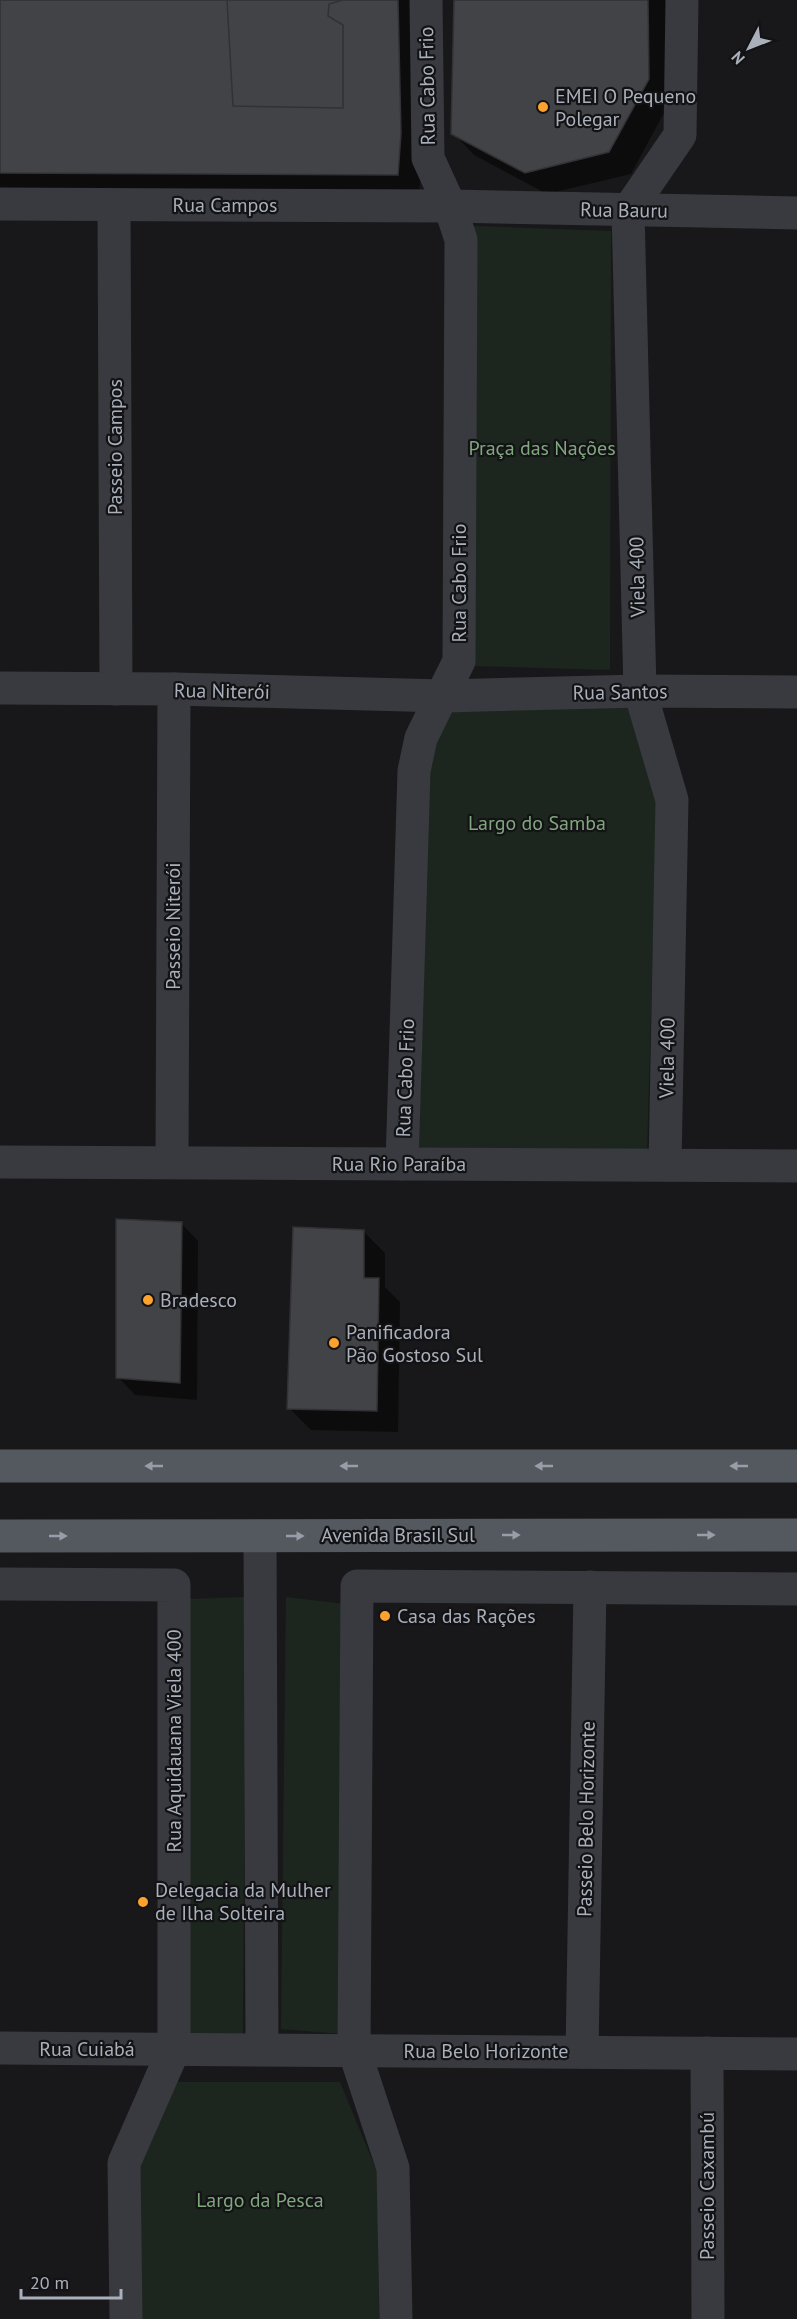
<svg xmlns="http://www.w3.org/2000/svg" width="797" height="2319" font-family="'PT Sans',sans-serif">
  <rect width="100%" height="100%" fill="#18181a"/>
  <!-- green -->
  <g fill="#1d261e">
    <path d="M474,226L611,231L610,670L472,666Z"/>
    <path d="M627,702L657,796L647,1153L415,1151L416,777L457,704Z"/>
    <path d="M246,1597L243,2035L185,2033L187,1599Z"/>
    <path d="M286,1597L345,1604L342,2034L281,2029Z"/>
    <path d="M176,2082H340L378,2174L379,2319H141L140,2163Z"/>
  </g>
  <!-- shadow -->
  <g fill="#0007">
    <path d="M0,0H418L422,156L419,196L0,194Z"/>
    <path d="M455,0H669L670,102L631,174L547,194L474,155L453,133Z"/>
    <path d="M181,1223L198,1241L197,1400L135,1395L118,1377Z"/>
    <path d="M363,1231L385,1253V1287L400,1302L398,1432L311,1430L289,1408Z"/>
  </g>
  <!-- building -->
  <g fill="#424347" stroke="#323236" stroke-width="1.5">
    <path d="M0,0H398L401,133L398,175L0,173Z"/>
    <path d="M227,0H343L329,4L328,16L343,25V108L233,106Z"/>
    <path d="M454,0H648L649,79L609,152L525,173L451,134Z"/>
    <path d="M116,1219L182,1222L180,1383L116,1378Z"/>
    <path d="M293,1227L364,1230V1278H379L377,1411L287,1409Z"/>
  </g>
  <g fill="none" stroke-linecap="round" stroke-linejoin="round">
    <!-- minor -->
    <g stroke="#383a3f" stroke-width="33">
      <path d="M0,204L450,206L797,213"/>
      <path d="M114,205L116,689"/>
      <path d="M0,688L174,689L444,696L640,691L797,692"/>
      <path d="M0,1162L797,1166"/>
      <path d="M172,1162L174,689"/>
      <path d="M402,1164L414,771L421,738L459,661L461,240L450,206L428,158L426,0"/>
      <path d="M665,1165L672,800L640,691L628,211L680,135L682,0"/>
      <path d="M260,1536L262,2049"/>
      <path d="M0,1584L174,1585V2049L124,2163L126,2319"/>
      <path d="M0,2048L797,2054"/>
      <path d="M582,2052L590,1587"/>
      <path d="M707,2053L708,2319"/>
      <path d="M396,2319L393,2168L354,2050L357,1586L797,1589"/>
    </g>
    <!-- major -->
    <g stroke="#54585f" stroke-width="33">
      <path d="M0,1466H797"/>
      <path d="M0,1536L797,1535"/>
    </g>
  </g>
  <!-- one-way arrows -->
  <defs><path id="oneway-solid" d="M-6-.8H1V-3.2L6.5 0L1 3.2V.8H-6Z" transform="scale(1.5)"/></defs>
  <g fill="#989ea9">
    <use href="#oneway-solid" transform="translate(154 1466) rotate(-180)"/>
    <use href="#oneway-solid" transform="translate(349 1466) rotate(-180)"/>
    <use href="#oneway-solid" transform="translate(544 1466) rotate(180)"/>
    <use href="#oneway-solid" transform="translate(739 1466) rotate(-180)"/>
    <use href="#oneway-solid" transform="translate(511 1535)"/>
    <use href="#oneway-solid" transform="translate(706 1535)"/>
    <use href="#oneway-solid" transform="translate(58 1536)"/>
    <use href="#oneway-solid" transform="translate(295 1536)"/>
  </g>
  <!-- markers -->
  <g fill="#fda22d" stroke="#131315" stroke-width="2">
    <circle cx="543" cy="107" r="6"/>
    <circle cx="148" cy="1300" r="6"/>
    <circle cx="334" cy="1343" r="6"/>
    <circle cx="385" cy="1616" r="6"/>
    <circle cx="143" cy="1902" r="6"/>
  </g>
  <g text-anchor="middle" stroke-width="4.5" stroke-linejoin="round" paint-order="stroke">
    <!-- street labels -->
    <g font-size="20" fill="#a9b0bb" stroke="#131315">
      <text transform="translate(427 86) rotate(-91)" y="7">Rua Cabo Frio</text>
      <text x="225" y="212">Rua Campos</text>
      <text transform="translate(624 210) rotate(1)" y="7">Rua Bauru</text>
      <text transform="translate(115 447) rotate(-90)" y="7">Passeio Campos</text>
      <text transform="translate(637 577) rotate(-91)" y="7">Viela 400</text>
      <text transform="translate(459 583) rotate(-90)" y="7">Rua Cabo Frio</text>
      <text transform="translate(222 691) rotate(1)" y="7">Rua Niterói</text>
      <text transform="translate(620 692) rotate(-1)" y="7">Rua Santos</text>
      <text transform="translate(173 926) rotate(-90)" y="7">Passeio Niterói</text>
      <text transform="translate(667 1058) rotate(-89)" y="7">Viela 400</text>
      <text transform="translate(405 1078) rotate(-88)" y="7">Rua Cabo Frio</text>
      <text x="399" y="1171">Rua Rio Paraíba</text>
      <text x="398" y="1542">Avenida Brasil Sul</text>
      <text transform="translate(174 1741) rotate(-90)" y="7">Rua Aquidauana Viela 400</text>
      <text transform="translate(586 1819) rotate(-89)" y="7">Passeio Belo Horizonte</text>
      <text x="87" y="2056">Rua Cuiabá</text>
      <text x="486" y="2058">Rua Belo Horizonte</text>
      <text transform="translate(707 2186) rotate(-90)" y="7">Passeio Caxambú</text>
    </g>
    <!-- poi labels -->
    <g font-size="20" fill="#a9b0bb" stroke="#131315" text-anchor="start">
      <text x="555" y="103">EMEI O Pequeno<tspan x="555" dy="23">Polegar</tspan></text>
      <text x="160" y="1307">Bradesco</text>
      <text x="346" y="1339">Panificadora<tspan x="346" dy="23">Pão Gostoso Sul</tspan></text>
      <text x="397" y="1623">Casa das Rações</text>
      <text x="155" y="1897">Delegacia da Mulher<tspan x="155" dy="23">de Ilha Solteira</tspan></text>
    </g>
    <!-- park labels -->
    <g font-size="20" fill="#81a77f" stroke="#131315">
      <text x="542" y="455">Praça das Nações</text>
      <text x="537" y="830">Largo do Samba</text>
      <text x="260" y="2207">Largo da Pesca</text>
    </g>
  </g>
  <!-- north arrow -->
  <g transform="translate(749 48) rotate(228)" stroke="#131315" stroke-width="4.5" paint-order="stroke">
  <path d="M0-4.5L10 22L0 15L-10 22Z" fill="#a9b0bb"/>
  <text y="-9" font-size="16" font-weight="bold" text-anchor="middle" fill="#a9b0bb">N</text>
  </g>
  <!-- scale -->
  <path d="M21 2289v9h100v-9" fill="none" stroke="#a9b0bb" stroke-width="3"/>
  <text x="30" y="2289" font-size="18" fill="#a9b0bb" stroke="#131315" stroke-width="4.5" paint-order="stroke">20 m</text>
</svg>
